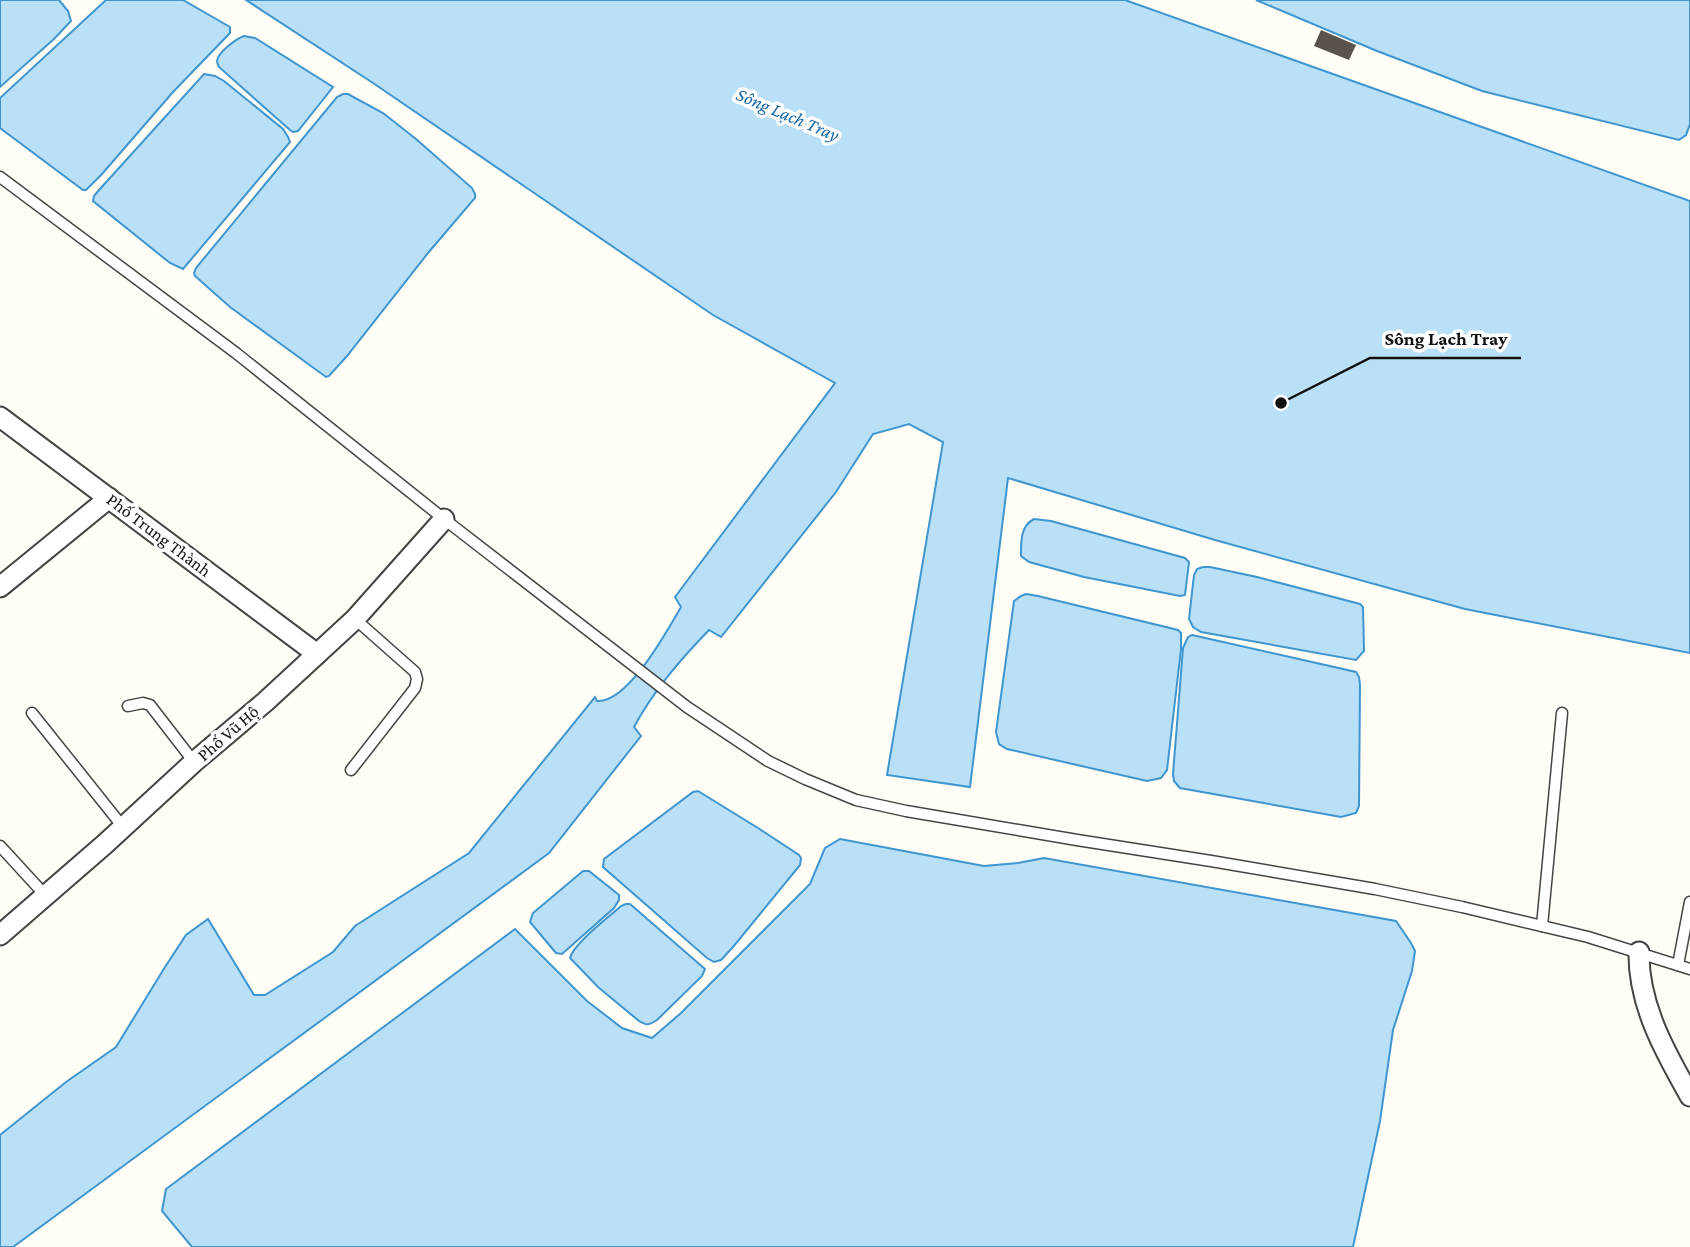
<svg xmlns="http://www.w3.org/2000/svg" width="1690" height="1247" font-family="'Crimson Pro',serif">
  <rect width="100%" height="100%" fill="#fffdf5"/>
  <!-- water -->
  <g fill="#b9e0f7" stroke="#3f96cf" stroke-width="2">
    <path d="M0,0H59L68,11L71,21L54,39L0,87Z"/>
    <path d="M106,0H183L230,27V33L173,92L102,174L86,190H83L0,128V98Z"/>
    <path d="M246,0H1125L1690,201V653L1465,609L1215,540L1008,478L970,787L887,775L943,442L909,424L873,434L836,492L721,637L709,630C680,660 654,690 634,727L641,736L549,853L13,1247H0V1135L66,1082L116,1047L165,967L186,935L208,919L254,995H265L333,952L355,926L469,853L595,697L597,701C628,703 667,631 681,607L675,597L835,383L713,315L373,83Z"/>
    <path d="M1256,0H1690V124L1686,135L1679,140L1482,91L1377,51Z"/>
    <path d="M244,36L255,38L333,87L298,131L293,132L290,130L219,67C218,65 217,63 217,61C218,52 236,39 244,36Z"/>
    <path d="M204,74L215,76L224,81L283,129L288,137L290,142L183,269L170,263L93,201L94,196L99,190Z"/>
    <path d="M343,94H348L383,113L416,139L472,188L475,194V198L428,253L347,356L329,376L326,377L230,307L195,276L194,273L196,268L337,97Z"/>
    <path d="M1034,519L1051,521L1185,558L1189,562L1185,595L1180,596L1084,577L1029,562L1021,556C1021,543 1020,526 1034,519Z"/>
    <path d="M1203,567H1210L1257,577L1360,604L1363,607L1364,651L1356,660L1201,632L1193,627L1189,619L1194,575L1197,569Z"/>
    <path d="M1026,594L1038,596L1178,630L1181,633V649L1167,770L1161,778L1147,781L1007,749L999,744L996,732L1014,601L1021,596Z"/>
    <path d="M1192,635L1356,672L1359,677L1360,685L1359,806L1356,813L1341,817L1180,788L1174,781L1173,774L1183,648L1188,637Z"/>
    <path d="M698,791L758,828L799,855L801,858L800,865L733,947L721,960L714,962L707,958L603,867L604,859L693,792Z"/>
    <path d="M840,839L984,866L1018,863L1044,858L1396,921L1411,943L1415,951L1412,971L1393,1030L1380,1121L1353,1247H192L162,1211L166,1189L515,929L587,1001L622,1028L652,1038L681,1013L810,884L825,848Z"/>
    <path d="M583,871H589L619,895V900L614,908L562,954L556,953L530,922L533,913Z"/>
    <path d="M626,904H630L705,969L702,976L657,1020C649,1025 647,1026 639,1021L598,987L570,958C573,944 609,917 621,906Z"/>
  </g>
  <!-- building -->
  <path fill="#5a524d" d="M1321,30L1356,45L1349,60L1314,46Z"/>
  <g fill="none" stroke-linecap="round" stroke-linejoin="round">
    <!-- service casing -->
    <g stroke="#444" stroke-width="13">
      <g id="service">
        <path d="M0,177L236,353L444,519L687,707L768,761L805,779L856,800L906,811L1077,840L1211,861L1375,889L1462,907L1588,937L1690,969"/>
        <path d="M128,706L143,703L150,705L194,762"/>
        <path d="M32,713L123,827"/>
        <path d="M351,770L415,688L417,679L415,672L355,619"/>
        <path d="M0,846L45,895"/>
        <path d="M1542,926L1562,713"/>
        <path d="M1678,965L1690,902"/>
      </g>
    </g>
    <!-- minor casing -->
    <g stroke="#444" stroke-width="23">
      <g id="minor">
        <path d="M0,417L317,654"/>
        <path d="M0,587L109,498"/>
        <path d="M0,935L105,844L194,762L265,702L355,619L444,519"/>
        <path d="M1639,952C1638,1004 1665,1052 1690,1096"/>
      </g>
    </g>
    <!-- service -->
    <use href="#service" stroke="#fff" stroke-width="10"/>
    <!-- minor -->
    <use href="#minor" stroke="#fff" stroke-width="19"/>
  </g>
  <g text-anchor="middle" stroke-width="7" stroke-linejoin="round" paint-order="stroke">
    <!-- street labels -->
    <g font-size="18" fill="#111" stroke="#fff">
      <text transform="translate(159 535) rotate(37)" y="6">Phố Trung Thành</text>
      <text transform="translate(228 733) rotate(-41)" y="6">Phố Vũ Hộ</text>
    </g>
    <!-- water labels -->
    <g font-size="19" font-style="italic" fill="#1768a6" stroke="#fff">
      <text transform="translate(788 114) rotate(23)" y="7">Sông Lạch Tray</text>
    </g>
  </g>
  <!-- callouts -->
  <path fill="none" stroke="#111" stroke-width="2.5" d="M1281 403L1370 358H1521"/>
  <circle fill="#111" stroke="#fff" stroke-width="2.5" cx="1281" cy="403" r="7"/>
  <g font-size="19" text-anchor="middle" font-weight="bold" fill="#111" stroke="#fff" stroke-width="7" stroke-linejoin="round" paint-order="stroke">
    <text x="1446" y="345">Sông Lạch Tray</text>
  </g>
</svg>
